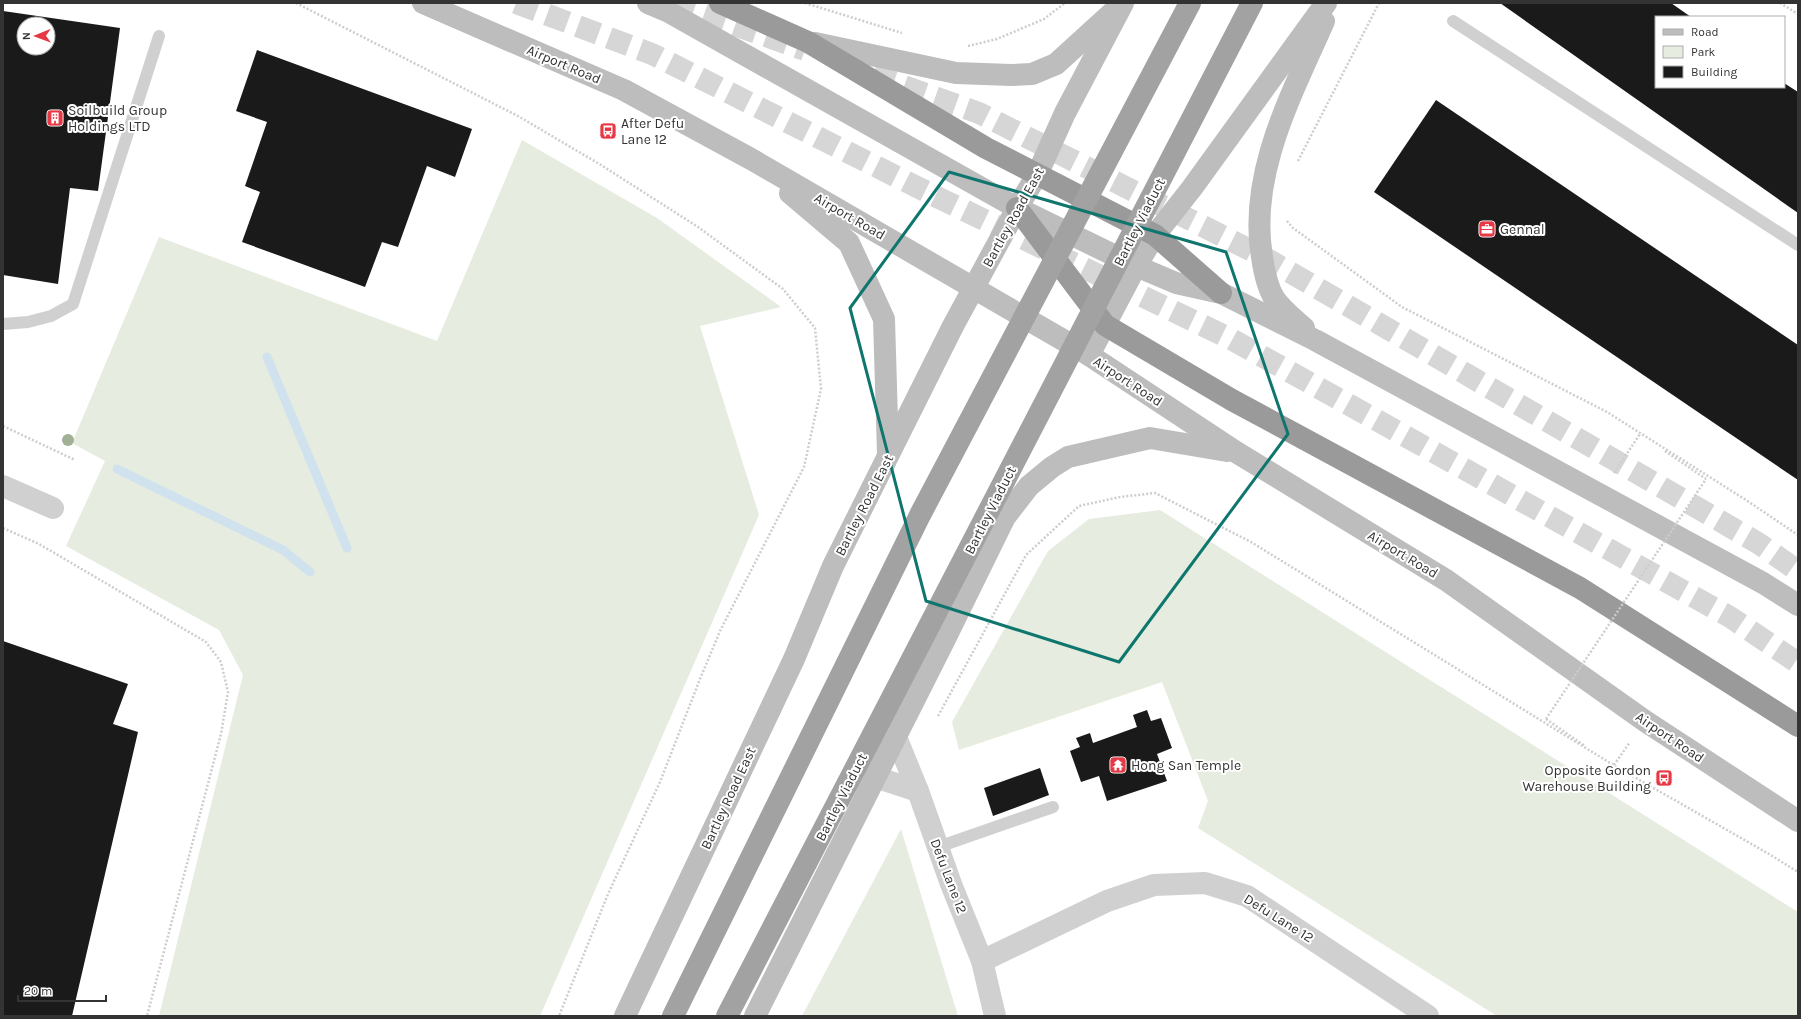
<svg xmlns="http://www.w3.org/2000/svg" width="1801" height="1019" font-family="Karla,sans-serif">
  <rect width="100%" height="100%" fill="#fff"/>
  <!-- green -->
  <g fill="#e6ecdf">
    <path d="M522,140L657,218L781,307L700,326L759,515L540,1016H159L243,675L219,630L66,546L105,461L72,443L159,237L437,341Z"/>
    <path d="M1160,510L1798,912V1016H1497L1198,828L1208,801L1162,682L959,750L952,722L1048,551L1089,519Z"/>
    <path d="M901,829L958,1016H802Z"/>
  </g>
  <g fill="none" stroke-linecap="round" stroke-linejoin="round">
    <!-- stream -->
    <g stroke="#cfe2ee" stroke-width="9">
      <path d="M267,357L347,548"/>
      <path d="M117,469L283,550L310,572"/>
    </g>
  </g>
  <!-- building -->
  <g fill="#1a1a1a" fill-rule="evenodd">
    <path d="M1500,3H1671L1691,17H1656V87H1784V83L1798,92V213Z"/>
    <path d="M3,11L120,28L98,191L70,188L58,284L3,275ZM24,24H48V48H24Z"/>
    <path d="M257,50L472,129L455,177L427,166L398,247L382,242L365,287L242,242L260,192L245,186L267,122L236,111Z"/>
    <path d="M1436,100L1798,345V480L1374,192Z"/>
    <path d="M3,641L128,684L113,724L138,732L72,1016H3Z"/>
    <path d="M1147,710L1151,721L1161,718L1172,748L1157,754L1167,781L1107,801L1099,776L1081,782L1070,751L1080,747L1076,738L1090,733L1093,743L1137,727L1133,715Z"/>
    <path d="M1040,768L1049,795L993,816L984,788Z"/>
  </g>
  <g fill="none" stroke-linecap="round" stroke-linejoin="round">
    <!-- motorway-tunnel -->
    <g stroke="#d6d6d6" stroke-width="22" stroke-dasharray="22 11" stroke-linecap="butt">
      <path d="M516,3L652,54L941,199L1231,339L1730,617L1798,663"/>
      <path d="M673,3L805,50"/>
      <path d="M873,75L979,113L1262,256L1758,543L1798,571"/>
    </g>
    <!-- path -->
    <g stroke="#cdcdcd" stroke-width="2.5" stroke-dasharray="2 2" stroke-linecap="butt">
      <path d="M296,3L518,116L601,165L698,227L783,289L815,328L821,389L804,467L720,631L700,679L660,782L608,894L559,1016"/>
      <path d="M805,3L902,33"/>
      <path d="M1780,3L1798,14"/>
      <path d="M968,46L997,39L1044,19L1065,3"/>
      <path d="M1298,161L1379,3"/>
      <path d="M1287,221L1293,228L1402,307L1607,412L1746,500L1798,535"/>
      <path d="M3,426L75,460"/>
      <path d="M1665,451L1706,479"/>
      <path d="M1614,473L1640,434L1641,435"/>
      <path d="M3,528L39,544L206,642L221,662L228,692L221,734L147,1016"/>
      <path d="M938,716L1026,555L1079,506L1120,497L1155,493L1251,542L1615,766L1769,854L1798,872"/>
      <path d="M1546,719L1585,746"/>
      <path d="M1614,765L1630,742"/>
    </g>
    <!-- service -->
    <g stroke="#d0d0d0" stroke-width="12">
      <path d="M1453,21L1798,245"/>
      <path d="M3,324L28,322L51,316L73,304L159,36"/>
      <path d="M938,847L1053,807"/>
    </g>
    <!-- minor -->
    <g stroke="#d0d0d0" stroke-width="22">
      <path d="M3,486L53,508"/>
      <path d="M896,737L918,791L951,884L982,961L995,1016"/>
      <path d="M875,777L918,791"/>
      <path d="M982,961L1107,901L1154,885L1205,883L1247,896L1428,1016"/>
    </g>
    <!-- secondary -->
    <g stroke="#bdbdbd" stroke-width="22">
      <path d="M423,3L624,90L751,159L1089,355L1236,452L1446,580L1645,721L1798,821"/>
      <path d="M648,3L667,11L1017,208L1136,266L1176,283L1221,293L1315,340L1763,583L1798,605"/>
      <path d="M815,43L956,73L1011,75L1032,74L1056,64L1112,13"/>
      <path d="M790,193L849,243L884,319L888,454"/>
      <path d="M1304,328C1294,319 1281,309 1274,298C1267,286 1264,271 1262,257C1248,174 1292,94 1324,21"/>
      <path d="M1089,355L1136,266L1155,235L1192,188L1326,3"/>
      <path d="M625,1016L794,659L833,566L953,326L1017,208L1037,175L1065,113L1123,3"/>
      <path d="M755,1016L944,641L1005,517L1029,486L1052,467L1068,457L1150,438L1227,451"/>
    </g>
    <!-- motorway -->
    <g stroke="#9a9a9a" stroke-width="22">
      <path d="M720,3L808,42L986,148L1155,235L1221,293"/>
      <path d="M1017,208L1105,325L1232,400L1580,588L1798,726"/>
    </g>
    <!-- path-bridge -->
    <path stroke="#cdcdcd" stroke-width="2.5" stroke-dasharray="2 2" stroke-linecap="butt" d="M1546,719L1706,479"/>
    <!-- trunk-bridge -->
    <g stroke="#a2a2a2" stroke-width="22">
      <path d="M673,1016L920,515L1190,3"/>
      <path d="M727,1016L1252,3"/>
    </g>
  </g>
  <!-- trees -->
  <circle fill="#a2b095" cx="68" cy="440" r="6"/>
  <!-- marked area -->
  <path fill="none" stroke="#0f766e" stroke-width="3" stroke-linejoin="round" d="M949,172L1226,252L1288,434L1119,662L926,601L850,308Z"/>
  <!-- icons -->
  <defs>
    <g id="building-square" transform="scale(0.9)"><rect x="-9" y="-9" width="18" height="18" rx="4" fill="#e63946" stroke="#fff"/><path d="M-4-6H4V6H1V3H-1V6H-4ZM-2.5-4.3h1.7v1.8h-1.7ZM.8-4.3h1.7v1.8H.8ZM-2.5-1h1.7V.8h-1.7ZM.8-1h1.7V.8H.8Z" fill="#fff"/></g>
    <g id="bus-square" transform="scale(0.9)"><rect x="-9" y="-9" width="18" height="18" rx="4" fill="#e63946" stroke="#fff"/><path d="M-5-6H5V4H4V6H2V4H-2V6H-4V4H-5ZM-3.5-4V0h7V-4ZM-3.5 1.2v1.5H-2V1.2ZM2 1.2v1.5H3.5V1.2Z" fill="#fff"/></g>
    <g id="office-square" transform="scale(0.9)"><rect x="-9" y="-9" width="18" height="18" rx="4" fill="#e63946" stroke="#fff"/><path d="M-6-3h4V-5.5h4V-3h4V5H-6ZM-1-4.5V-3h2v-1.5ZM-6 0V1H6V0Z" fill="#fff"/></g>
    <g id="temple-square" transform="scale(0.9)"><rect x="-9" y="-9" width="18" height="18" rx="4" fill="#e63946" stroke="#fff"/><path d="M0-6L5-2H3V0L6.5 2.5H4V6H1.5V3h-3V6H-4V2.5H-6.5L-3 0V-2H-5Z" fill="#fff"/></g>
  </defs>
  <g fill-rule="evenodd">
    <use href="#building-square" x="55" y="118"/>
    <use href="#bus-square" x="608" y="131"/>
    <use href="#office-square" x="1487" y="229"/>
    <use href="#temple-square" x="1118" y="765"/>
    <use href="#bus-square" x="1664" y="778"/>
  </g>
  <g text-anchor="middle" stroke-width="4" stroke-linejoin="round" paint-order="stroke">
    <!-- street labels -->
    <g font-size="14" fill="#333" stroke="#fff">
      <text transform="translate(564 64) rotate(23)" y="5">Airport Road</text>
      <text transform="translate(850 216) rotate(30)" y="5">Airport Road</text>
      <text transform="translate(1013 217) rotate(-61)" y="5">Bartley Road East</text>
      <text transform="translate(1139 222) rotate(-63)" y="5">Bartley Viaduct</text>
      <text transform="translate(1128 381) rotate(33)" y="5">Airport Road</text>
      <text transform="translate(864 505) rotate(-63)" y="5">Bartley Road East</text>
      <text transform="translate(990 510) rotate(-63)" y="5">Bartley Viaduct</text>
      <text transform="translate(1403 554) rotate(31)" y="5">Airport Road</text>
      <text transform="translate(1670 737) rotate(34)" y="5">Airport Road</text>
      <text transform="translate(841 797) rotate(-63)" y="5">Bartley Viaduct</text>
      <text transform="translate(728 798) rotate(-65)" y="5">Bartley Road East</text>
      <text transform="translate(949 876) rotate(69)" y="5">Defu Lane 12</text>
      <text transform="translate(1279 918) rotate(32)" y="5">Defu Lane 12</text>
    </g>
    <!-- poi labels -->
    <g font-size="14" fill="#333" stroke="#fff" text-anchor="start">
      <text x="68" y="115">Soilbuild Group<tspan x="68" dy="16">Holdings LTD</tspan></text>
      <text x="621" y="128">After Defu<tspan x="621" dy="16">Lane 12</tspan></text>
      <text x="1500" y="234">Gennal</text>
      <text x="1131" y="770">Hong San Temple</text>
      <text x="1651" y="775" text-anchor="end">Opposite Gordon<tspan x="1651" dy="16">Warehouse Building</tspan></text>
    </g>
  </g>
  <!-- border -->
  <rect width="1801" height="1019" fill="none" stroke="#333333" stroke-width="8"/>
  <!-- legend -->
  <rect x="1655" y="16" width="130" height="72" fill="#ffffff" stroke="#adadad"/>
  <rect x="1663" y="29" width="20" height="6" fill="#bdbdbd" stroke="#adadad"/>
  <text x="1691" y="36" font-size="12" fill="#333333">Road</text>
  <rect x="1663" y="46" width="20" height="12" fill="#e6ecdf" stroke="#adadad"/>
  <text x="1691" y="56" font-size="12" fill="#333333">Park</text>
  <rect x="1663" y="66" width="20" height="12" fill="#1a1a1a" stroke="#adadad"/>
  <text x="1691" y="76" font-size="12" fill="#333333">Building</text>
  <!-- north arrow -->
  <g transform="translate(36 36) rotate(269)"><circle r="19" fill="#ffffff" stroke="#adadad"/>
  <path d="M0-3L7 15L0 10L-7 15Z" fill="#e63946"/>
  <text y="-6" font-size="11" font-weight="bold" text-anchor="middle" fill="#333333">N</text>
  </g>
  <!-- scale -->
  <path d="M18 995v6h88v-6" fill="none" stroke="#333333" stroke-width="2"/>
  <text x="24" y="995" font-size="12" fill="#333333" stroke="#ffffff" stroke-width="3" paint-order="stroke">20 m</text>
</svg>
